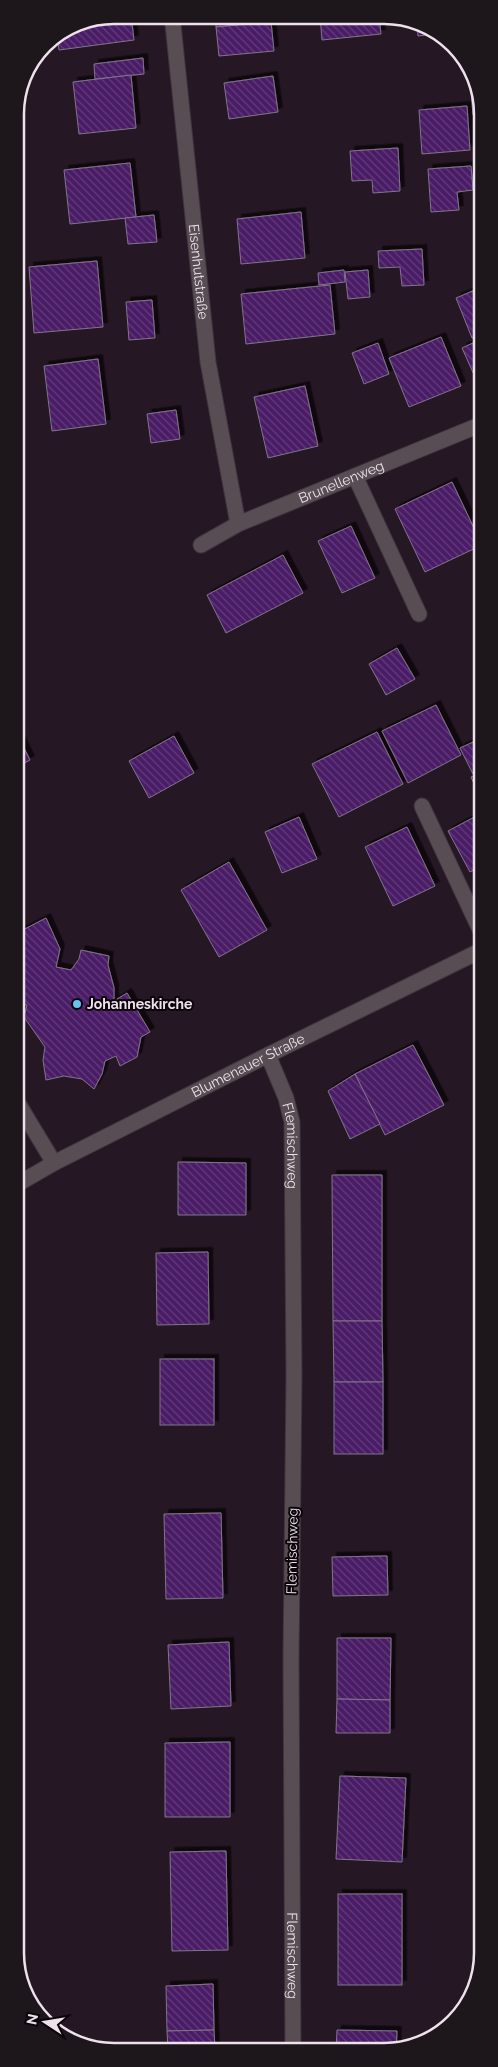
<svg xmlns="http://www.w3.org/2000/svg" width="498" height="2067" font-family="Raleway,sans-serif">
  <defs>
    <pattern id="building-back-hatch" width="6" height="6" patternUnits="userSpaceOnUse" patternTransform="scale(1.25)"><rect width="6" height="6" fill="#4a1b66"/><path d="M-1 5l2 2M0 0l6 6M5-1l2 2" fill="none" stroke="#643c7c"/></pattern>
    <filter id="shadow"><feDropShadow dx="4.5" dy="-4.5" stdDeviation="0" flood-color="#0009"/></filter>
  </defs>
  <rect width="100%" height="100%" fill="#261724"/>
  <!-- building -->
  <g fill="url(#building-back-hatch)" stroke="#80758a" filter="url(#shadow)">
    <path d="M114,15H131L134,40L59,50L57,35L76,22Z"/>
    <path d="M216,16H271V22L216,27Z"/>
    <path d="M320,16L379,17L381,34L322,40Z"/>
    <path d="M271,22L274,51L219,56L216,27Z"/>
    <path d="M417,24L436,34L418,36Z"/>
    <path d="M143,58L144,74L95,79L94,64Z"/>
    <path d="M131,75L136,128L79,134L73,82Z"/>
    <path d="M273,76L278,112L229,119L224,83Z"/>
    <path d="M470,76L482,101V114L473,115Z"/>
    <path d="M467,106L470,150L422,154L419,110Z"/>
    <path d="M474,144H482V180L478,181Z"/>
    <path d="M398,148L400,191L373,193L372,180L352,181L350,151Z"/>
    <path d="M130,163L136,217L70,224L64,170Z"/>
    <path d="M471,166L473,190L457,192L459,210L431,212L428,169Z"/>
    <path d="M301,212L305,258L241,264L237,219Z"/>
    <path d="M154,215L157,242L128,244L125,218Z"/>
    <path d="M422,249L424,285L402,286L400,267L379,268L378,251Z"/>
    <path d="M97,261L103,327L34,333L29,267Z"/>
    <path d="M344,270L345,282L319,285L318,273Z"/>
    <path d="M368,270L370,297L348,299L345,272Z"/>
    <path d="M330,285L335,334L246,344L241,294Z"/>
    <path d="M482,287V347L478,336L472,338L456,298Z"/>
    <path d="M152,300L155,338L129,340L126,302Z"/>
    <path d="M441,337L461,386L409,407L389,358Z"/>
    <path d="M475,342L482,359V374L475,377L462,348Z"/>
    <path d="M378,343L389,374L364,384L352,353Z"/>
    <path d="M98,359L106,424L52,431L44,366Z"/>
    <path d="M305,386L318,446L268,458L254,397Z"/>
    <path d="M176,410L180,439L151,443L147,414Z"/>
    <path d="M452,482L482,545L425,572L395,509Z"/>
    <path d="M351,526L375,578L342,593L318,541Z"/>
    <path d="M283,555L303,593L226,633L207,595Z"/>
    <path d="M397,648L415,679L386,695L369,664Z"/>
    <path d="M482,670V688L476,673Z"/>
    <path d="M436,705L461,755L408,783L382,731Z"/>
    <path d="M15,730L30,760L15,768Z"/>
    <path d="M377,732L403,784L339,817L312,764Z"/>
    <path d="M174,736L194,773L149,798L129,761Z"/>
    <path d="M482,738V769L473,774L460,748Z"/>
    <path d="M482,772V802L471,777Z"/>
    <path d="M482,813V866L470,872L448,831Z"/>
    <path d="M299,817L317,859L282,873L265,832Z"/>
    <path d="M407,827L435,886L393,906L365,847Z"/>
    <path d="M229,862L267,930L219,957L181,890Z"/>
    <path d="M46,918L60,949L56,967L71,970L79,959L81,950L109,956L108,965L114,988V1001L127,993L150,1032L141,1037L137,1057L120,1066L116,1056L105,1061L102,1074L94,1089L82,1079L64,1076L46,1080L43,1060L45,1047L24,1017L27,1005L16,1001V944L19,941L17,933Z"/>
    <path d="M413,1045L444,1105L385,1135L355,1074Z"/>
    <path d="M355,1074L380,1124L350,1139L328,1091Z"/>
    <path d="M178,1162L246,1163V1215H178Z"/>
    <path d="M332,1175H382V1321H333Z"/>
    <path d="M208,1252L209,1324L157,1325L156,1253Z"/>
    <path d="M333,1321H382L383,1382H334Z"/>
    <rect x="160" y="1359" width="54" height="66"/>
    <rect x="334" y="1382" width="49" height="72"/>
    <path d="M221,1513L223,1598L166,1599L164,1514Z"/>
    <path d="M387,1556L388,1595L333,1596L332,1557Z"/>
    <path d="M337,1638H391L390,1700L337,1699Z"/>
    <path d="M229,1642L231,1706L171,1709L168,1645Z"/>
    <path d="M337,1699L390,1700V1733H336Z"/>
    <path d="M230,1742V1817H165V1743Z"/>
    <path d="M340,1776L406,1778L402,1862L336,1859Z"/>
    <path d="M226,1851L228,1950L172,1951L170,1852Z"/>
    <rect x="338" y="1894" width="64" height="91"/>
    <path d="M213,1984L214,2030L167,2031L166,1986Z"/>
    <path d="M214,2030L215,2050H168L167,2031Z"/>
    <path d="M337,2030L397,2031L396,2051H336Z"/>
  </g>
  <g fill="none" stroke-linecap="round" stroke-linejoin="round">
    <!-- service casing -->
    <g stroke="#423340" stroke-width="17">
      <g id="service">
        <path d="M355,476L419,614"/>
        <path d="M422,806L482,934"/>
      </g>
    </g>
    <!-- minor casing -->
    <g stroke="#423340" stroke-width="17">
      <g id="minor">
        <path id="s1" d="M172,15L208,362L238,524"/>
        <path id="s2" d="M201,545L238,524L482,424"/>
        <path id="s3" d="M268,1055L286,1098L292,1122L294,1376L291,1659L293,2051"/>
        <path d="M16,1100L54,1163"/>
      </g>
    </g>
    <!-- tertiary casing -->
    <g stroke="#423340" stroke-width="17">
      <g id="tertiary">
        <path id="s4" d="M16,1185L54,1163L268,1055L482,950"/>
      </g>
    </g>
    <!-- service -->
    <use href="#service" stroke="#584d52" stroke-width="15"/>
    <!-- minor -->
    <use href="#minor" stroke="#584d52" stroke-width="15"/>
    <!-- tertiary -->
    <use href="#tertiary" stroke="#584d52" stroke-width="15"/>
  </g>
  <!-- markers -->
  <circle fill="#65c5ee" stroke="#0b050a" stroke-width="2" cx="77" cy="1004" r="5"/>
  <g text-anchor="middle" stroke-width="4" stroke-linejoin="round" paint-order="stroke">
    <!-- street labels -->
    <g font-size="14" fill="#ede2ec" stroke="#0b050a">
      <text dy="5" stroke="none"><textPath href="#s1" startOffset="258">Eisenhutstraße</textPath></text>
      <text dy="5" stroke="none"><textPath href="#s2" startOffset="154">Brunellenweg</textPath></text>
      <text dy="5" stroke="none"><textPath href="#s4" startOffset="261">Blumenauer Straße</textPath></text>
      <text dy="5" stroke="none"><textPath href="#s3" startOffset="95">Flemischweg</textPath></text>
      <text transform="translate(292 1551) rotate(-89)" y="5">Flemischweg</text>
      <text dy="5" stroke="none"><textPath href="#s3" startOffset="905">Flemischweg</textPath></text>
    </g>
    <!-- poi labels -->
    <g font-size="14" font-weight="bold" fill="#ede2ec" stroke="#0b050a" text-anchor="start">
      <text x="87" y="1009">Johanneskirche</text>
    </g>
  </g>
  <!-- crop -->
  <path d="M0 0H498V2067H0ZM114 24H384A90 90 0 0 1 474 114V1953A90 90 0 0 1 384 2043H114A90 90 0 0 1 24 1953V114A90 90 0 0 1 114 24Z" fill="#1d171c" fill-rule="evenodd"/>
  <path fill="none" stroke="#ede2ec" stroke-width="2.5" d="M114 24H384A90 90 0 0 1 474 114V1953A90 90 0 0 1 384 2043H114A90 90 0 0 1 24 1953V114A90 90 0 0 1 114 24Z"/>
  <!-- north arrow -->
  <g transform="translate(45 2022) rotate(282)" stroke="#0b050a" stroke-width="4" paint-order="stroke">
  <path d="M0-4L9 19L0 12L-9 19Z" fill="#ede2ec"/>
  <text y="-8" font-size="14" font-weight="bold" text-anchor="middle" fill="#ede2ec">N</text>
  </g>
</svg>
